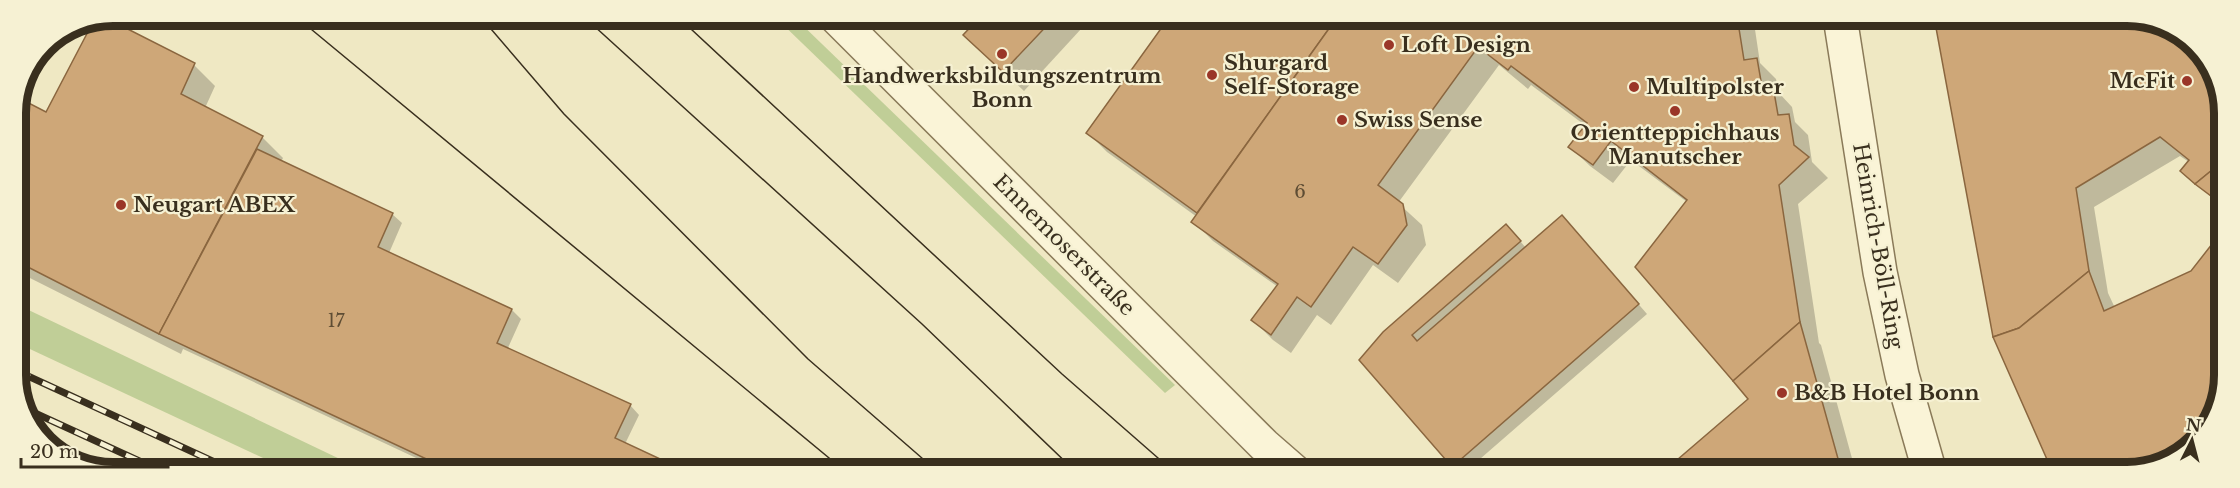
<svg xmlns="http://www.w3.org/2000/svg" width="2240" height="488" font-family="'Libre Baskerville',serif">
  <rect width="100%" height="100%" fill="#efe8c3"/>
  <!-- green -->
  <g fill="#c0ce97">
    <path d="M774,16H793L1175,385L1165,393Z"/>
    <path d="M16,304L365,471H291L17,343Z"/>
  </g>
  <!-- shadow -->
  <g fill="#0003">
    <path d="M983,16H1093L1024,91L965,35Z"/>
    <path d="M1172,16H1753L1760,63L1776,79L1779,93L1792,107L1795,122L1808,135L1812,162L1828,178L1798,204L1819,343L1821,345L1856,473L1666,472L1750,399L1687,202L1631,160L1613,183L1590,166L1570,147L1586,126L1531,85L1528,89L1499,65L1398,203L1422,225L1426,245L1398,283L1373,265L1331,325L1317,315L1291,353L1273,340L1253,320L1278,287L1213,241L1193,221L1197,217L1107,152L1088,133Z"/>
    <path d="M1936,17H2146L2196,43L2223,93V208L2182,170L2189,162L2180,156L2094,207L2108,293L2115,308L2192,272L2223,232V394L2192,448L2133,473L1995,337Z"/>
    <path d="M104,19L194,65L215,86L205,108L262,137L283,158L281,162L392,214L402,223L389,253L512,310L521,319L507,350L630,405L639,415L625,444L684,472L444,471L183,349L181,354L16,271L15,107L47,114L94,23Z"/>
    <path d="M1571,226L1647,314L1465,472H1460L1361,360L1515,235L1526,248Z"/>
  </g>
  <!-- building -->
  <g fill="#cea778" stroke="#8a663f" stroke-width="1.5">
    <path d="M981,16H1056L1003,72L963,35Z"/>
    <path d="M1170,16H1338L1197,213L1086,133Z"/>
    <path d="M1338,16H1737L1744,60L1757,58L1762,87L1773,86L1778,115L1789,114L1794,145L1809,157L1779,185L1800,322L1733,381L1635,267L1687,200L1611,141L1593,165L1568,147L1587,123L1511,66L1508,70L1478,47L1378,185L1403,204L1407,225L1378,264L1353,247L1311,307L1297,297L1271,335L1251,320L1278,284L1191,222Z"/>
    <path d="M1934,17H2146L2196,43L2223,93V161L2195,184L2180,171L2189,160L2160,137L2076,188L2089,271L2019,328L1993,337Z"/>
    <path d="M106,18L195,63L181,94L263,136L159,334L16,261L15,107L19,98L46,112L92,24Z"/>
    <path d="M257,149L393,213L378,247L512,309L497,343L631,404L615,438L688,472L452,471L159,334Z"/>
    <path d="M2223,161V205L2195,184Z"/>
    <path d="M1562,215L1639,304L1452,467L1359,360L1383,332L1506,224L1521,241L1412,335L1417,341Z"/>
    <path d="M2223,230V394L2192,448L2133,473H2053L1993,337L2019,328L2089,271L2104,311L2191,271Z"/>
    <path d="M1800,322L1842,473L1663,472L1748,399L1733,381Z"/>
  </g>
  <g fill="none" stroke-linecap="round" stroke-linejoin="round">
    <!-- minor casing -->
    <g stroke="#8a7a59" stroke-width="36">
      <g id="minor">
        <path d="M835,16L1264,445L1295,472"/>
        <path d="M1840,17L1880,272L1902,375L1930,473"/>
      </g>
    </g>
    <!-- minor -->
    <use href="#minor" stroke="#faf4d7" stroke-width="33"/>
    <!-- tram -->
    <g stroke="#392f1e" stroke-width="1.5">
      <path d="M294,15L846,472"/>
      <path d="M479,15L564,114L808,359L938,472"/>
      <path d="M582,15L922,324L1076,472"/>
      <path d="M677,16L1062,374L1174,472"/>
    </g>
    <!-- rail casing -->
    <g stroke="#392f1e" stroke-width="7">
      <g id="rail">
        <path d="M17,371L234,471"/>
        <path d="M24,408L161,471"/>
      </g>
    </g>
    <!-- rail -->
    <use href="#rail" stroke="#f6f1d3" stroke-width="4.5" stroke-dasharray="14" stroke-linecap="butt"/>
  </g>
  <!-- markers -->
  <g fill="#9a3628" stroke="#f6f1d3" stroke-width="2">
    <circle cx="1389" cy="45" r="6"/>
    <circle cx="1002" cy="54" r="6"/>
    <circle cx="1212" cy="75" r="6"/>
    <circle cx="2187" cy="81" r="6"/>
    <circle cx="1634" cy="87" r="6"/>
    <circle cx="1675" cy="111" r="6"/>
    <circle cx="1342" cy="120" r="6"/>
    <circle cx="121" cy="205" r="6"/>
    <circle cx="1782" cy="393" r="6"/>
  </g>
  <g text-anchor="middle" stroke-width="4.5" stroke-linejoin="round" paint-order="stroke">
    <!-- number labels -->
    <g font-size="18" fill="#5e4d34">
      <text x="1300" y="198">6</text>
      <text x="336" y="327">17</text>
    </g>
    <!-- poi labels -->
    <g font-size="21" font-weight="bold" fill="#392f1e" stroke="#f6f1d3" text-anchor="start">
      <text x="1401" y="52">Loft Design</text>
      <text x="1224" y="70">Shurgard<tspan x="1224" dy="24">Self-Storage</tspan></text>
      <text x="1002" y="83" text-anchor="middle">Handwerksbildungszentrum<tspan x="1002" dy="24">Bonn</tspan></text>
      <text x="2175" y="88" text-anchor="end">McFit</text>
      <text x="1646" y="94">Multipolster</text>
      <text x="1354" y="127">Swiss Sense</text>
      <text x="1675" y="140" text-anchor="middle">Orientteppichhaus<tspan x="1675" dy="24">Manutscher</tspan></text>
      <text x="133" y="212">Neugart ABEX</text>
      <text x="1794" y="400">B&amp;B Hotel Bonn</text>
    </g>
    <!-- street labels -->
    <g font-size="21" fill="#392f1e" stroke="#f6f1d3">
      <text transform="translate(1064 245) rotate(45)" y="7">Ennemoserstraße</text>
      <text transform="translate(1878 246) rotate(80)" y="7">Heinrich-Böll-Ring</text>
    </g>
  </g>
  <!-- crop -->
  <path d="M0 0H2240V488H0ZM113 26H2127A87 87 0 0 1 2214 113V375A87 87 0 0 1 2127 462H113A87 87 0 0 1 26 375V113A87 87 0 0 1 113 26Z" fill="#f6f1d3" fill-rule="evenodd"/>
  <path fill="none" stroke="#392f1e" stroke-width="8" d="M113 26H2127A87 87 0 0 1 2214 113V375A87 87 0 0 1 2127 462H113A87 87 0 0 1 26 375V113A87 87 0 0 1 113 26Z"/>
  <!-- north arrow -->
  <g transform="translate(2192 440) rotate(6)" stroke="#f6f1d3" stroke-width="4.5" paint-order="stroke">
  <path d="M0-4.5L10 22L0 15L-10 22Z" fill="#392f1e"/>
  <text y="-9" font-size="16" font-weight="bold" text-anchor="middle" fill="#392f1e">N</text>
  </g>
  <!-- scale -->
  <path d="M21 458v9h147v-9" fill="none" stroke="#392f1e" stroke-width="3"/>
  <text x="30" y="458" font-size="18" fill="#392f1e" stroke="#f6f1d3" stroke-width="4.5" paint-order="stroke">20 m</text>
</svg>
